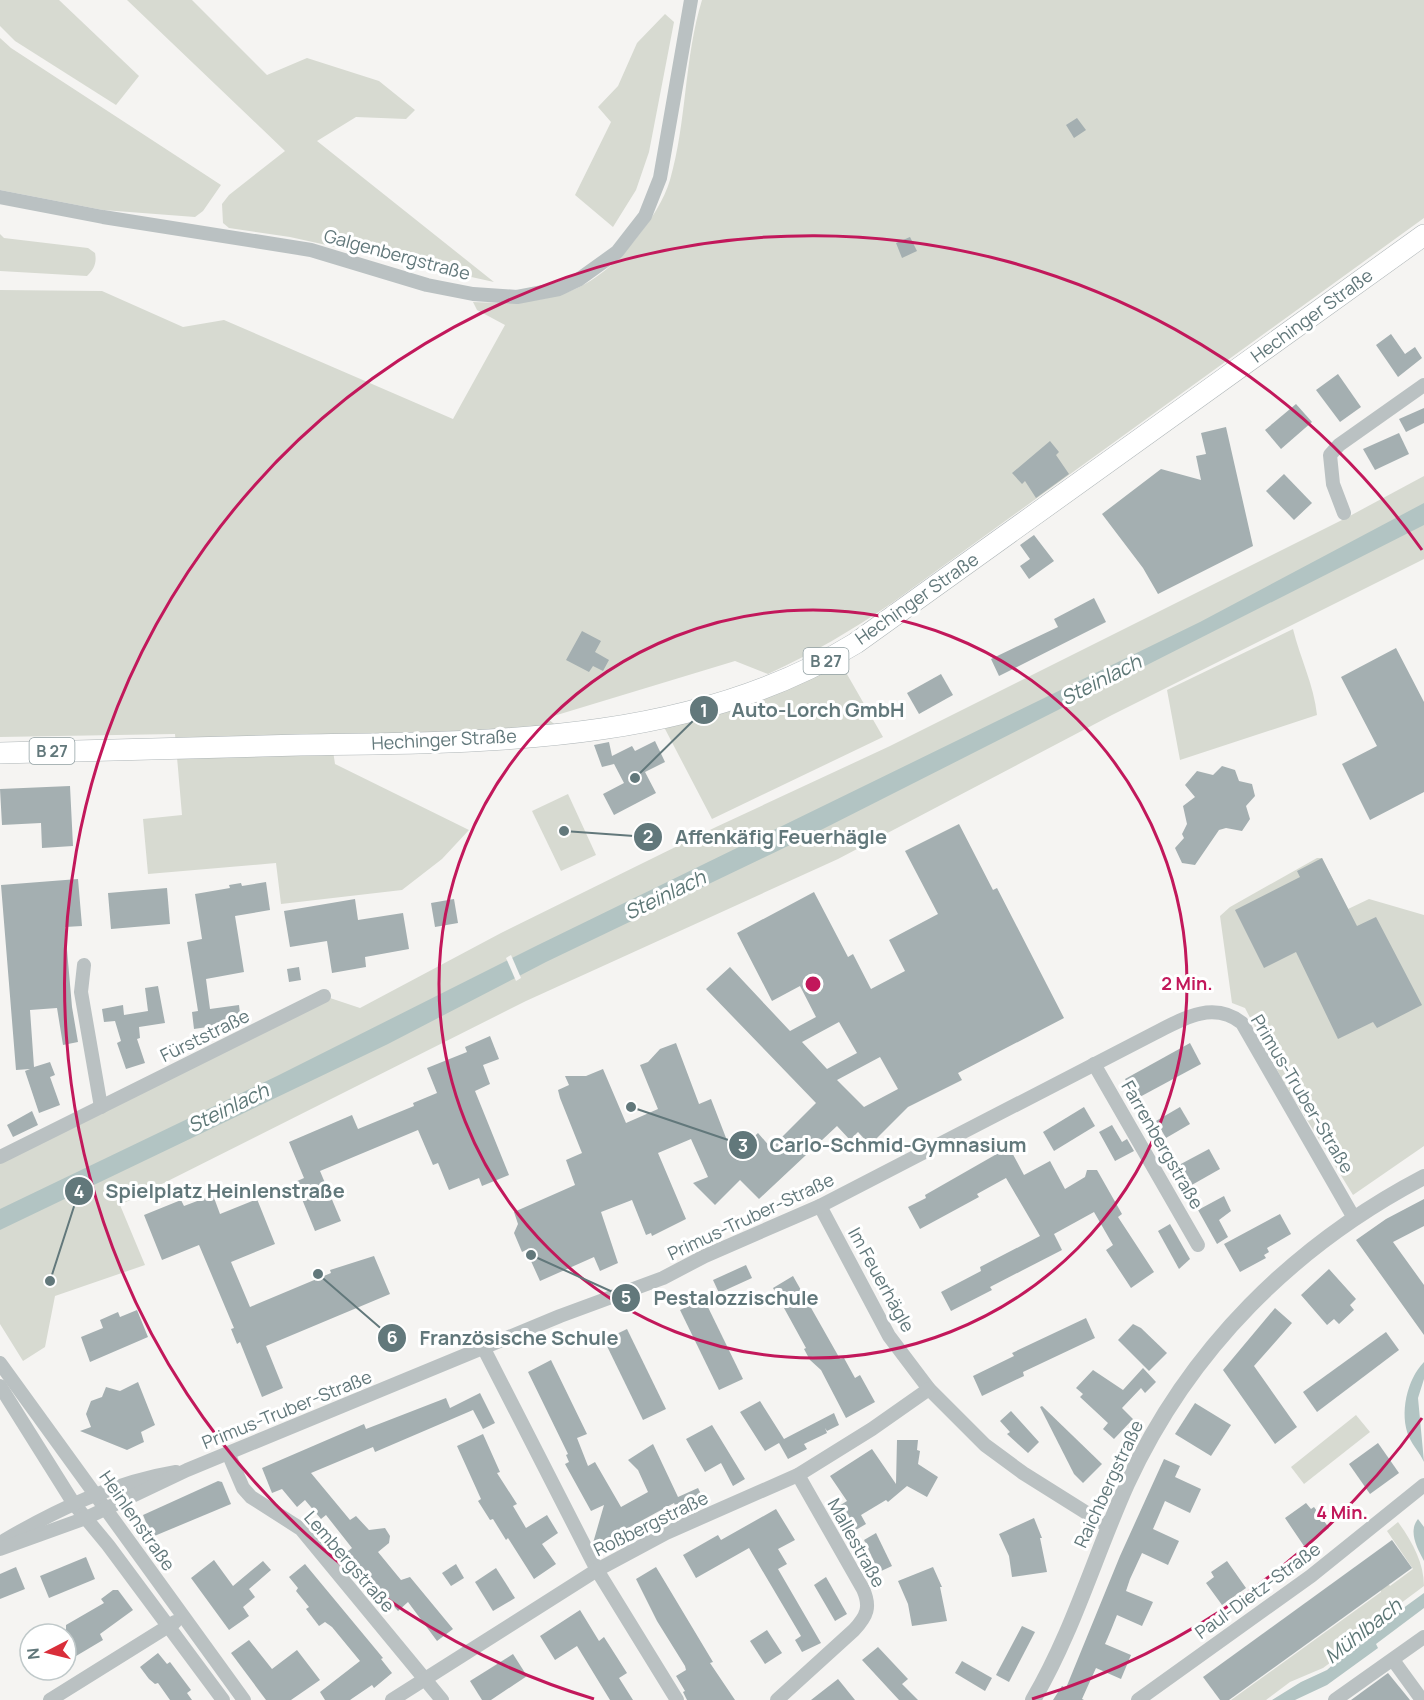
<svg xmlns="http://www.w3.org/2000/svg" width="1424" height="1700" font-family="Manrope,sans-serif">
  <rect width="100%" height="100%" fill="#f5f4f2"/>
  <!-- green -->
  <g fill="#d7dad1">
    <path d="M0,0H59L139,76L116,105L15,41L0,26Z"/>
    <path d="M127,0H192L267,75L307,58L379,81L415,110L406,119L356,117L317,141L494,282L290,237L229,228L223,223L222,204L229,195L285,151Z"/>
    <path d="M702,0H1424V218L892,603C852,630 812,654 768,674L735,661L547,718L565,733L332,744L335,764L469,830L442,859L402,890L281,904L276,863L148,874L143,819L182,815L175,734L0,737V290L102,291L183,327L224,320L453,419L505,325L477,310L473,302C547,305 590,297 638,236C651,220 664,200 670,180C687,122 684,58 702,0Z"/>
    <path d="M665,14L674,22L649,152L636,190L613,227L575,195L611,122L598,107L618,86L637,43Z"/>
    <path d="M0,38L11,48L221,185L203,211L195,217L103,210L0,190Z"/>
    <path d="M0,234L4,238L88,248L95,253C97,263 94,269 87,276L0,271Z"/>
    <path d="M1424,476V559L1112,715L838,859L526,1001L120,1205L145,1265L55,1296L45,1347L23,1361L0,1324V1157L324,996L360,1008L501,933L716,827L890,746L1346,518Z"/>
    <path d="M1293,629C1300,658 1314,685 1317,715L1180,760L1167,690Z"/>
    <path d="M840,662L883,737L712,819L664,727L762,700Z"/>
    <path d="M568,794L596,855L561,871L532,811Z"/>
    <path d="M1317,858H1322L1348,909L1369,899L1424,915V1146L1353,1195L1282,1079L1245,1008L1232,1003L1220,916L1230,907Z"/>
    <path d="M1356,1415L1370,1432L1304,1484L1291,1467Z"/>
    <path d="M1398,1522C1412,1541 1424,1563 1424,1586L1350,1641L1338,1657L1323,1668L1290,1682L1266,1700H1231L1381,1592L1380,1586L1386,1581L1390,1586L1413,1569L1387,1531Z"/>
  </g>
  <!-- water -->
  <g fill="#b2c4c3">
    <path d="M1424,503V525L815,833L546,962L388,1044L0,1230V1209L277,1076L536,946L1200,622Z"/>
    <path d="M1424,1362V1379L1418,1398L1424,1462C1420,1453 1413,1446 1409,1437C1399,1414 1407,1379 1424,1362Z"/>
    <path d="M1418,1519L1424,1527V1561C1417,1548 1408,1531 1418,1519Z"/>
    <path d="M1424,1593V1608L1376,1644L1378,1648L1327,1685L1295,1700H1272L1301,1682L1327,1670L1369,1633Z"/>
  </g>
  <!-- pier -->
  <path fill="#f5f4f2" d="M511,955L521,978L516,981L506,958Z"/>
  <!-- building -->
  <g fill="#a4afb1" fill-rule="evenodd">
    <path d="M1077,118L1086,130L1074,138L1066,125Z"/>
    <path d="M910,237L917,251L902,258L896,243Z"/>
    <path d="M1391,334L1405,354L1415,347L1422,358L1398,377L1376,345Z"/>
    <path d="M1338,374L1361,407L1340,422L1316,390Z"/>
    <path d="M1296,404L1312,422L1281,449L1265,430Z"/>
    <path d="M1424,408V423L1406,432L1399,419Z"/>
    <path d="M1226,427L1253,546L1158,594L1143,568L1102,514L1161,469L1201,480L1196,456L1206,454L1201,433Z"/>
    <path d="M1399,433L1409,454L1375,470L1363,449Z"/>
    <path d="M1050,441L1059,452L1056,455L1069,474L1036,498L1025,481L1022,484L1012,473Z"/>
    <path d="M1284,474L1312,503L1294,520L1266,491Z"/>
    <path d="M1034,535L1054,561L1029,579L1020,566L1030,559L1020,545Z"/>
    <path d="M1094,598L1106,622L999,676L991,659L1058,627L1054,619Z"/>
    <path d="M582,631L601,641L595,652L609,660L603,671L593,666L589,672L566,660Z"/>
    <path d="M1396,648L1424,702V792L1370,820L1342,764L1377,746L1341,677Z"/>
    <path d="M941,674L953,695L919,714L907,693Z"/>
    <path d="M655,741L665,762L645,772L656,793L614,815L603,794L624,783L613,762L614,764L602,767L594,745L609,742L612,756L632,746L635,751Z"/>
    <path d="M1222,766L1235,770L1239,781L1252,784L1255,796L1246,806L1250,819L1242,831L1226,828L1219,830L1195,865L1182,863L1175,848L1184,838L1182,834L1187,824L1183,806L1195,797L1185,785L1197,771L1213,775Z"/>
    <path d="M70,786L73,846L42,848L41,823L2,825L0,789Z"/>
    <path d="M959,824L993,890L997,888L1064,1018L958,1073L962,1080L908,1107L870,1145L858,1132L850,1140L837,1126L759,1199L740,1180L715,1205L693,1183L708,1177L691,1139L658,1153L686,1219L652,1236L651,1233L646,1235L632,1200L601,1212L618,1263L600,1271L594,1257L540,1281L526,1250L522,1252L514,1233L518,1224L514,1212L575,1185L566,1160L582,1153L560,1098L558,1090L569,1085L565,1076H586L603,1069L626,1123L658,1109L640,1065L648,1062L660,1049L676,1043L699,1104L711,1099L733,1156L758,1133L771,1148L816,1103L706,989L730,967L790,1031L816,1017L800,986L772,1001L737,933L814,892L848,957L853,954L871,989L905,971L889,940L938,914L905,851ZM839,1022L857,1053L827,1069L802,1042ZM880,1057L898,1089L864,1107L837,1080Z"/>
    <path d="M1322,858L1357,926L1376,917L1422,1005L1377,1028L1373,1022L1338,1039L1296,952L1264,968L1235,910L1300,877L1297,871Z"/>
    <path d="M78,879L82,926L65,927L72,1007L78,1042L63,1045L57,1008L30,1010L34,1067L50,1062L55,1075L50,1077L60,1105L39,1113L25,1071L30,1069L16,1070L1,885Z"/>
    <path d="M266,882L270,910L235,916L244,972L206,979L210,1009L239,1005L241,1022L194,1029L192,1012L198,1011L187,942L202,939L195,894L230,888L229,885L241,883L242,886Z"/>
    <path d="M167,888L170,924L111,929L108,893Z"/>
    <path d="M355,899L358,920L403,913L409,949L365,957L366,967L332,973L327,941L290,947L284,911Z"/>
    <path d="M454,899L458,923L435,927L431,903Z"/>
    <path d="M299,967L301,980L289,982L287,969Z"/>
    <path d="M158,986L165,1023L139,1027L140,1038L137,1039L145,1063L126,1069L117,1043L121,1041L115,1021L104,1022L102,1009L123,1005L124,1015L148,1011L145,988Z"/>
    <path d="M490,1036L499,1059L483,1065L490,1084L475,1091L509,1175L482,1186L479,1178L449,1190L438,1163L433,1165L418,1130L320,1171L341,1221L315,1231L295,1182L304,1178L289,1142L352,1115L358,1129L414,1106L413,1103L437,1093L427,1068L467,1052L465,1047Z"/>
    <path d="M1190,1043L1201,1064L1136,1099L1125,1079Z"/>
    <path d="M1084,1107L1095,1126L1054,1151L1043,1132Z"/>
    <path d="M1180,1107L1190,1124L1166,1138L1156,1121Z"/>
    <path d="M32,1111L38,1125L13,1137L7,1125Z"/>
    <path d="M1112,1125L1122,1142L1127,1139L1134,1151L1115,1161L1099,1132Z"/>
    <path d="M1009,1147L1024,1175L1050,1161L1065,1189L1085,1177L1087,1170H1097L1122,1214L1118,1217L1154,1272L1131,1288L1106,1250L1113,1245L1094,1212L1054,1234L1062,1250L990,1287L992,1290L951,1311L941,1292L981,1271L980,1267L1040,1236L1006,1178L977,1194L979,1197L920,1229L908,1207L926,1198L925,1195Z"/>
    <path d="M1209,1149L1220,1169L1190,1186L1179,1165Z"/>
    <path d="M213,1195L220,1214L257,1199L275,1244L231,1262L250,1307L331,1273L330,1270L374,1256L390,1294L266,1346L283,1388L262,1397L240,1342L237,1344L231,1329L234,1328L199,1245L162,1260L144,1215L181,1200L184,1206Z"/>
    <path d="M1224,1196L1231,1211L1219,1220L1228,1237L1217,1244L1198,1210Z"/>
    <path d="M1424,1199V1226L1393,1242L1424,1285V1335L1356,1240L1386,1219Z"/>
    <path d="M1280,1214L1291,1234L1267,1248L1269,1252L1264,1255L1266,1258L1240,1272L1224,1244Z"/>
    <path d="M1170,1224L1190,1259L1179,1269L1158,1231Z"/>
    <path d="M746,1265L752,1278L719,1293L713,1280Z"/>
    <path d="M1329,1269L1356,1299L1350,1305L1354,1310L1339,1324L1334,1319L1327,1325L1301,1295Z"/>
    <path d="M793,1276L840,1359L844,1358L855,1378L860,1375L875,1402L846,1418L821,1370L810,1360L804,1349L806,1348L773,1288Z"/>
    <path d="M704,1299L743,1379L719,1390L680,1310Z"/>
    <path d="M1275,1308L1292,1323L1254,1366L1297,1427L1275,1444L1223,1370Z"/>
    <path d="M137,1310L148,1337L90,1362L81,1337L103,1328L100,1320L118,1312L120,1317Z"/>
    <path d="M1086,1318L1095,1338L1023,1372L1024,1376L982,1396L973,1376L1014,1356L1012,1353Z"/>
    <path d="M1133,1324L1141,1328L1167,1353L1149,1371L1118,1340Z"/>
    <path d="M627,1329L666,1409L643,1420L604,1340Z"/>
    <path d="M1386,1332L1399,1350L1317,1412L1303,1392Z"/>
    <path d="M551,1360L587,1434L577,1438L588,1466L595,1462L621,1507L648,1492L638,1470L628,1460L653,1444L678,1497L698,1488L704,1500L678,1512L674,1503L595,1546L593,1543L604,1505L591,1511L565,1464L569,1462L566,1455L568,1454L528,1372Z"/>
    <path d="M1143,1368L1156,1382L1145,1393L1141,1388L1122,1408L1133,1419L1114,1439L1103,1429L1108,1423L1080,1397L1083,1394L1076,1388L1093,1370L1123,1390Z"/>
    <path d="M138,1382L155,1425L141,1432L144,1442L127,1450L80,1431L91,1427L86,1414L91,1401L102,1397L106,1387L120,1391Z"/>
    <path d="M480,1393L495,1423L483,1429L473,1410L375,1452L373,1447L311,1473L350,1520L356,1516L369,1530L385,1528L390,1536L389,1543L378,1552L401,1580L410,1577L453,1629L437,1641L408,1602L398,1611L367,1576L359,1582L339,1558L352,1548L326,1515L321,1519L305,1500L297,1507L282,1489L272,1493L262,1468L364,1424L366,1429L446,1398L450,1408Z"/>
    <path d="M760,1401L784,1439L834,1413L839,1425L827,1431L825,1428L827,1433L804,1444L807,1449L788,1459L779,1443L765,1451L740,1412Z"/>
    <path d="M1195,1403L1231,1425L1211,1456L1175,1434Z"/>
    <path d="M1042,1406L1102,1464L1083,1483L1074,1474L1040,1407Z"/>
    <path d="M1011,1411L1039,1442L1028,1453L1007,1434L1010,1432L1000,1421Z"/>
    <path d="M712,1425L745,1479L733,1486L721,1463L705,1472L686,1439Z"/>
    <path d="M483,1434L500,1472L497,1473L517,1504L513,1506L526,1528L547,1515L558,1533L542,1544L556,1564L534,1579L508,1538L506,1540L493,1519L490,1520L478,1501L481,1499L457,1446Z"/>
    <path d="M897,1440H918L917,1450L920,1451L918,1464L938,1477L927,1497L907,1486L888,1502L886,1500L861,1515L866,1524L854,1531L839,1506L847,1501L830,1476L872,1449L896,1484Z"/>
    <path d="M1378,1443L1399,1473L1370,1494L1349,1464Z"/>
    <path d="M1164,1459L1180,1466L1175,1477L1201,1489L1190,1513L1165,1501L1153,1529L1179,1541L1168,1565L1142,1553L1130,1579L1126,1591L1153,1602L1142,1626L1117,1615L1111,1630L1105,1644L1131,1655L1121,1679L1096,1668L1082,1699L1084,1700H1053L1062,1686L1066,1688L1120,1556Z"/>
    <path d="M218,1481L222,1482L231,1504L152,1537L143,1515Z"/>
    <path d="M1306,1503L1311,1509L1314,1507L1329,1528L1304,1546L1285,1518Z"/>
    <path d="M776,1509L795,1540L778,1549L787,1564L778,1569L821,1643L802,1652L795,1640L801,1636L749,1548L696,1578L683,1555L718,1535L721,1540Z"/>
    <path d="M1034,1518L1042,1538H1040L1047,1572L1012,1577L1009,1556L999,1534Z"/>
    <path d="M876,1533L892,1566L879,1572L864,1540Z"/>
    <path d="M1392,1540L1412,1568L1229,1700H1220L1203,1677Z"/>
    <path d="M86,1557L95,1579L49,1598L40,1576Z"/>
    <path d="M214,1560L233,1586L263,1561L271,1570L249,1589L255,1597L243,1607L249,1616L229,1630L191,1578Z"/>
    <path d="M1227,1561L1246,1588L1222,1605L1206,1583L1214,1577L1211,1572Z"/>
    <path d="M305,1564L383,1658L381,1659L392,1673L374,1688L372,1685L350,1700H325L320,1692L360,1661L332,1627L325,1622L319,1626L306,1609L309,1607L296,1591L298,1588L289,1577Z"/>
    <path d="M456,1564L464,1578L451,1586L442,1573Z"/>
    <path d="M16,1567L25,1589L0,1599V1574Z"/>
    <path d="M656,1567L713,1662L710,1663L735,1700H687L683,1692L685,1691L676,1676L686,1670L685,1666L657,1621L636,1579Z"/>
    <path d="M933,1567L942,1587H940L947,1621L912,1626L908,1604L898,1581Z"/>
    <path d="M496,1568L515,1598L493,1611L475,1582Z"/>
    <path d="M826,1577L847,1614L835,1621L814,1585Z"/>
    <path d="M113,1590H118L133,1610L100,1634L103,1640L66,1662V1625L104,1603L101,1599Z"/>
    <path d="M580,1610L599,1641L604,1637L627,1673L619,1678L633,1700H610L577,1646L555,1660L540,1636Z"/>
    <path d="M1022,1626L1035,1632L1009,1682L996,1675Z"/>
    <path d="M767,1630L782,1653L765,1664L750,1641Z"/>
    <path d="M249,1640L272,1669L297,1650L320,1680L291,1700H266L231,1653Z"/>
    <path d="M878,1647L908,1679L902,1684L918,1700H899L862,1660Z"/>
    <path d="M158,1653L167,1664L170,1662L191,1690L187,1693L192,1700H170L158,1683L155,1684L149,1679L140,1667Z"/>
    <path d="M513,1654L527,1676L491,1700H482L470,1681Z"/>
    <path d="M962,1661L992,1678L985,1691L955,1673Z"/>
    <path d="M1388,1673L1410,1700H1351Z"/>
    <path d="M838,1679L855,1700H811Z"/>
  </g>
  <g fill="none" stroke-linecap="round" stroke-linejoin="round">
    <!-- primary casing -->
    <g stroke="#aeb5b7" stroke-width="22">
      <path id="primary" d="M0,753C100,750 200,747 300,745C488,742 690,745 856,643L1424,235"/>
    </g>
    <!-- minor -->
    <g stroke="#bac1c2" stroke-width="14">
      <path d="M0,197L103,217L311,250L427,285L473,294L517,297L559,289L578,280L617,252L645,216L660,178L691,0"/>
      <path d="M1344,513L1333,484L1330,455L1339,445L1424,385"/>
      <path d="M84,965L81,992L101,1107"/>
      <path d="M1094,1064L1198,1245"/>
      <path d="M0,1157L324,996"/>
      <path d="M820,1206L889,1336L929,1389L985,1445L1023,1473L1109,1527"/>
      <path d="M484,1349L597,1570L677,1700"/>
      <path d="M0,1363L244,1700"/>
      <path d="M0,1386L74,1504L108,1545L223,1700"/>
      <path d="M228,1453L243,1488L251,1497L301,1529L442,1700"/>
      <path d="M5,1540C58,1509 115,1482 176,1472"/>
      <path d="M0,1549L86,1518L187,1470L560,1316L663,1278L705,1256L820,1206L1153,1034C1182,1019 1213,1000 1242,1023L1354,1218"/>
      <path d="M1393,1660L1422,1700"/>
      <path d="M50,1700L175,1622"/>
      <path d="M392,1700L597,1570L666,1533L798,1475L872,1429L929,1389"/>
      <path d="M777,1700L854,1630C867,1616 871,1607 863,1589L798,1475"/>
      <path d="M1138,1700L1311,1576L1424,1485"/>
      <path d="M1335,1700L1424,1637"/>
    </g>
    <!-- tertiary -->
    <path stroke="#bac1c2" stroke-width="16" d="M1033,1700C1073,1632 1095,1555 1127,1484C1189,1349 1294,1245 1424,1177"/>
    <!-- primary -->
    <use href="#primary" stroke="#fff" stroke-width="21"/>
  </g>
  <!-- distance rings -->
  <g fill="none" stroke="#c2185b" stroke-width="3">
    <circle cx="813" cy="984" r="374"/>
    <path d="M1422 1418A748 748 0 0 1 1032 1699M594 1699A748 748 0 1 1 1422 550"/>
  </g>
  <g text-anchor="middle" stroke-width="6" stroke-linejoin="round" paint-order="stroke">
    <!-- shield labels -->
    <g fill="#fff" stroke="#91a0a3" stroke-width="1.5">
      <rect x="803.5" y="648" width="45" height="26" rx="4.5"/>
      <rect x="29.5" y="738" width="45" height="26" rx="4.5"/>
    </g>
    <g font-size="16" font-weight="bold" fill="#62787b">
      <text x="826" y="667">B 27</text>
      <text x="52" y="757">B 27</text>
    </g>
    <!-- street labels -->
    <g font-size="18" fill="#62787b" stroke="#fff">
      <text transform="translate(397 255) rotate(15)" y="6">Galgenbergstraße</text>
      <text transform="translate(1312 316) rotate(-36)" y="6">Hechinger Straße</text>
      <text transform="translate(917 599) rotate(-35)" y="6">Hechinger Straße</text>
      <text transform="translate(444 740) rotate(-3)" y="6">Hechinger Straße</text>
      <text transform="translate(205 1036) rotate(-26)" y="6">Fürststraße</text>
      <text transform="translate(1302 1094) rotate(59)" y="6">Primus-Truber-Straße</text>
      <text transform="translate(1162 1145) rotate(60)" y="6">Farrenbergstraße</text>
      <text transform="translate(751 1217) rotate(-25)" y="6">Primus-Truber-Straße</text>
      <text transform="translate(881 1280) rotate(61)" y="6">Im Feuerhägle</text>
      <text transform="translate(287 1410) rotate(-22)" y="6">Primus-Truber-Straße</text>
      <text transform="translate(1109 1484) rotate(-65)" y="6">Raichbergstraße</text>
      <text transform="translate(137 1521) rotate(55)" y="6">Heinlenstraße</text>
      <text transform="translate(651 1524) rotate(-26)" y="6">Roßbergstraße</text>
      <text transform="translate(856 1543) rotate(61)" y="6">Mallestraße</text>
      <text transform="translate(349 1562) rotate(49)" y="6">Lembergstraße</text>
      <text transform="translate(1258 1591) rotate(-36)" y="6">Paul-Dietz-Straße</text>
    </g>
    <!-- water labels -->
    <g font-size="20" font-style="italic" fill="#5d7776" stroke="#fff">
      <text transform="translate(1101 680) rotate(-27)" y="7">Steinlach</text>
      <text transform="translate(665 895) rotate(-26)" y="7">Steinlach</text>
      <text transform="translate(228 1108) rotate(-26)" y="7">Steinlach</text>
      <text transform="translate(1363 1631) rotate(-38)" y="7">Mühlbach</text>
    </g>
  </g>
  <circle cx="813" cy="984" r="9" fill="#c2185b" stroke="#fff" stroke-width="3"/>
  <g font-size="18" text-anchor="middle" font-weight="bold" fill="#c2185b" stroke="#fff" stroke-width="6" stroke-linejoin="round" paint-order="stroke">
    <text x="1187" y="990">2 Min.</text>
    <text x="1342" y="1519">4 Min.</text>
  </g>
  <!-- callouts -->
  <path fill="none" stroke="#62787b" stroke-width="2" d="M635 778L704 710M564 831L648 837M631 1107L743 1145M50 1281L79 1191M531 1255L626 1298M318 1274L392 1338"/>
  <g fill="#62787b" stroke="#fff" stroke-width="2">
    <circle cx="635" cy="778" r="6"/>
    <circle cx="564" cy="831" r="6"/>
    <circle cx="631" cy="1107" r="6"/>
    <circle cx="50" cy="1281" r="6"/>
    <circle cx="531" cy="1255" r="6"/>
    <circle cx="318" cy="1274" r="6"/>
    <circle cx="704" cy="710" r="15"/>
    <circle cx="648" cy="837" r="15"/>
    <circle cx="743" cy="1145" r="15"/>
    <circle cx="79" cy="1191" r="15"/>
    <circle cx="626" cy="1298" r="15"/>
    <circle cx="392" cy="1338" r="15"/>
  </g>
  <g font-size="18" text-anchor="middle" font-weight="bold" fill="#fff">
    <text x="704" y="717">1</text>
    <text x="648" y="843">2</text>
    <text x="743" y="1152">3</text>
    <text x="79" y="1198">4</text>
    <text x="626" y="1304">5</text>
    <text x="392" y="1344">6</text>
  </g>
  <g font-size="20" text-anchor="middle" font-weight="bold" fill="#62787b" stroke="#fff" stroke-width="6" stroke-linejoin="round" paint-order="stroke">
    <text x="818" y="717">Auto-Lorch GmbH</text>
    <text x="781" y="844">Affenkäfig Feuerhägle</text>
    <text x="898" y="1152">Carlo-Schmid-Gymnasium</text>
    <text x="225" y="1198">Spielplatz Heinlenstraße</text>
    <text x="736" y="1305">Pestalozzischule</text>
    <text x="519" y="1345">Französische Schule</text>
  </g>
  <!-- north arrow -->
  <g transform="translate(48 1652) rotate(263)"><circle r="28" fill="#ffffff" stroke="#c0c9ca" stroke-width="1.5"/>
  <path d="M0-4.5L10 22L0 15L-10 22Z" fill="#d92e3a"/>
  <text y="-9" font-size="16" font-weight="bold" text-anchor="middle" fill="#62787b">N</text>
  </g>
</svg>
